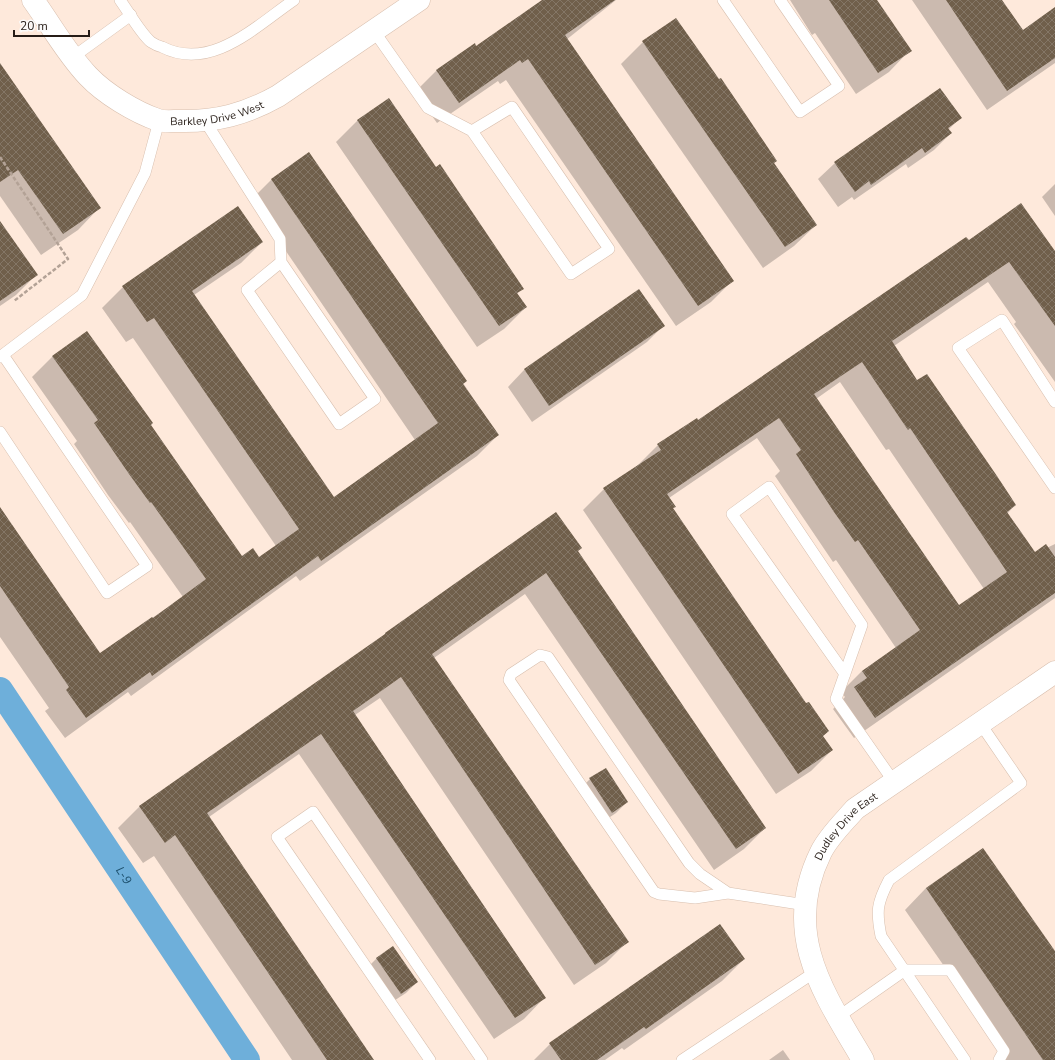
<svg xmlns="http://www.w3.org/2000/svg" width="1055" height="1060" font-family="'Nunito Sans',sans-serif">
  <defs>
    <pattern id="building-cross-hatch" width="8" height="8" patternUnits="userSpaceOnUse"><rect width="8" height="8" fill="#705f4b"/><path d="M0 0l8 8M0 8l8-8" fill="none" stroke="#847666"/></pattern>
  </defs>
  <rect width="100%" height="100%" fill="#fee9db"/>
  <!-- shadow -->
  <g fill="#0003" fill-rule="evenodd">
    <path d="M543,0H616L566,40L732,281L711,302L676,326L506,80L500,84L498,81L437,123L415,92L436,71L474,45L476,47Z"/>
    <path d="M790,0H876L910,50L889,72L856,94L815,33L812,35Z"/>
    <path d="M912,0H1001L1022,31L1055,9V63L987,110Z"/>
    <path d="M676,19L816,225L794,246L763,268L621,64L643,42Z"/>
    <path d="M0,65L99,208L78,230L41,255L0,196Z"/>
    <path d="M940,89L960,118L948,130L951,133L934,150L908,168L906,164L854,200L852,197L838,207L818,179L835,163Z"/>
    <path d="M358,120L436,168L522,288L517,294L526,307L504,329L477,347L336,142Z"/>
    <path d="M309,154L498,435L477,456L300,581L296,576L131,696L128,692L65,738L45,711L49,708L0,637V508L99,654L183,597L130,522L129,523L108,495L74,444L77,441L32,377L53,356L150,425L242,558H259L276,546L133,338L126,342L102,308L123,287L262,242L241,263L194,295L333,498L415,440L251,200L271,180Z"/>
    <path d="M1055,184V216L1042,197Z"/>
    <path d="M968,241L1055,253V382L1014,324L1016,322L988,282L894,346L917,382L1015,505L1007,514L1034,554L1055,544V598L854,738L833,709L845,697L841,692L862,671L896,648L836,560L833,562L775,476L780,471L757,438L669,498L675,506L672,509L805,705L828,731L822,737L832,750L811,771L776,794L583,510L604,489L637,466L658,445L698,421ZM840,382L886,450L889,449L984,589L959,606L816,399Z"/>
    <path d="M0,245L37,274L16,295L0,306Z"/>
    <path d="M639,291L663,326L647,342L532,422L508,387L524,370Z"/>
    <path d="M577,551L765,828L744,849L714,870L525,594L434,658L627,942L606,963L574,985L380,698L355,715L545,997L524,1019L494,1039L299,754L209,817L373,1060H292L154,856L143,863L118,828L139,807L379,640L385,634Z"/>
    <path d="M590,779L627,802L616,813L601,823L579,790Z"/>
    <path d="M926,888L1055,953V1060H1006L965,1001L967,999L905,910Z"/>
    <path d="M377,958L417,982L406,993L389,1004L366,969Z"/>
    <path d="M744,959L722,981L624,1050L622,1048L605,1060H534L550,1044Z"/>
    <path d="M783,1050L790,1060H769Z"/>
  </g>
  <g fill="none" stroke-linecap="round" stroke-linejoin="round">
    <!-- canal -->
    <path stroke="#6eafda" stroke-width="26" id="s1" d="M0,690L247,1060"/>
  </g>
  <!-- building -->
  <g fill="url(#building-cross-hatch)" fill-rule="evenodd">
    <path d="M542,0H615L565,35L734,281L698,306L528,59L522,63L520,60L459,103L436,70L475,43L476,46Z"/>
    <path d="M829,0H877L912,51L878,73Z"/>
    <path d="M946,0H1002L1023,30L1055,7V58L1007,91Z"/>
    <path d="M676,18L719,79L721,78L740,106L777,161L774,163L817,225L785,247L642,41Z"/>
    <path d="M0,63L101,208L63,234L18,170L0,182Z"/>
    <path d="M940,88L962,118L948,128L952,133L925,153L922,148L871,185L869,181L855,192L834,162Z"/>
    <path d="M389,98L436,167L440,164L524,289L517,293L527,307L499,326L357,120Z"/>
    <path d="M309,152L467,381L463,384L499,435L321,561L318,556L152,676L150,672L86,718L66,690L69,687L0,586V507L100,653L152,617L153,618L206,579L151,502L150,503L129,474L94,423L98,420L52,356L87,331L153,423L151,425L242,556L253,548L259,557L299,529L154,318L147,322L122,286L238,206L263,242L192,291L334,497L438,423L271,179Z"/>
    <path d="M1021,203L1055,251V326L1009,262L892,341L917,380L927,374L997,476L1016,505L1007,512L1035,552L1046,544L1055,557V593L875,718L854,687L867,678L862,671L920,630L858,540L855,542L834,512L796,454L801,450L779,418L667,494L676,507L673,508L806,703L809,702L829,731L823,736L833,750L798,774L603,488L661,450L657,444L697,418L698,420L966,237L969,240ZM862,362L908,430L910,428L1007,572L959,605L814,394Z"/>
    <path d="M0,221L38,275L0,301Z"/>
    <path d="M639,289L665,326L549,406L524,369Z"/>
    <path d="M556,512L582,548L578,551L766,828L736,849L546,573L432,654L629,942L595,965L401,677L353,711L546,998L515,1018L321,734L207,813L374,1060H327L175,835L165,843L139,806L385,634V633Z"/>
    <path d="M606,768L628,802L612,813L589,778Z"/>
    <path d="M983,848L1055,951V1060H1043L926,888Z"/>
    <path d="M720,924L745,959L646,1029L644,1027L597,1060H561L549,1043Z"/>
    <path d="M393,946L418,982L401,994L376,958Z"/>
  </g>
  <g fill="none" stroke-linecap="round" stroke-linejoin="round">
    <!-- lane casing -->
    <g stroke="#d8bfae" stroke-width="12">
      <g id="lane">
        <path d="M120,0C128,11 141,34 151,42C154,44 158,46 162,47C211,72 256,26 294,0"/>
        <path d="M723,0L800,112L839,86L780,0"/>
        <path d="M374,31L428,108L472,131L571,274L609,249L512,107L472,131"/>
        <path d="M73,57L131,15"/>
        <path d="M205,121L280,239L281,262L375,399L339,424L247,290L281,262"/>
        <path d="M0,357L82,295L145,173L159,121"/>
        <path d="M1055,402L1002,320L958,348L1055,488"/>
        <path d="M0,432L107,593L147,566L3,355"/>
        <path d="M845,674L732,514L769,487L862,625L836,699L894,782"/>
        <path d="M728,893L700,874L689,863L548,657L540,655L511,674L509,680L654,892L659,894L695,898L728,893L806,905"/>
        <path d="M838,1017L905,970H950L1004,1051L999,1060"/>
        <path d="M430,1060L277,837L313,812L482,1060"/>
        <path d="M682,1060L815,972"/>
        <path d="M965,1060L881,936C876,911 877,903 889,880L1021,783L980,723"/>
      </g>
    </g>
    <!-- street casing -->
    <g stroke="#d8bfae" stroke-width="23">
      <g id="street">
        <path id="s2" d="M33,0C51,25 67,54 88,76C105,94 135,112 158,120C164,122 173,121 179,121C216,122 246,114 278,96L419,0"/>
        <path id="s3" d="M863,1060C823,992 781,933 821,852C829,836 843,823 855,809L1055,672"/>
      </g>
    </g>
    <!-- path -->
    <path stroke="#b3a296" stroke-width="2.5" stroke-dasharray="4 2" stroke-linecap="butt" d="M0,157L68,259L14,301"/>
    <!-- lane -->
    <use href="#lane" stroke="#fff" stroke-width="11"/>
    <!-- street -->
    <use href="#street" stroke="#fff" stroke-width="22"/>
  </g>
  <g text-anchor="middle" stroke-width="4" stroke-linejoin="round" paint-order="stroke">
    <!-- street labels -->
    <g font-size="11" fill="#261c16" stroke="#fbfbfb">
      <text dy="4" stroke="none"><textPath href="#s2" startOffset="237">Barkley Drive West</textPath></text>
      <text dy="4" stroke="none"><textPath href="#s3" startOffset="260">Dudley Drive East</textPath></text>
    </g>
    <!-- water labels -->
    <g font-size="12" font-style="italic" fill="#1c4f6c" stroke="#fbfbfb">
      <text dy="4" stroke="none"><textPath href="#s1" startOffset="223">L-9</textPath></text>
    </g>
  </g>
  <!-- scale -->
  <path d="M14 30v6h75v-6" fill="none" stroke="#261c16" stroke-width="2"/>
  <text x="20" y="30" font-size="12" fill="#261c16" stroke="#fbfbfb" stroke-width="3" paint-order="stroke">20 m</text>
</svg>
